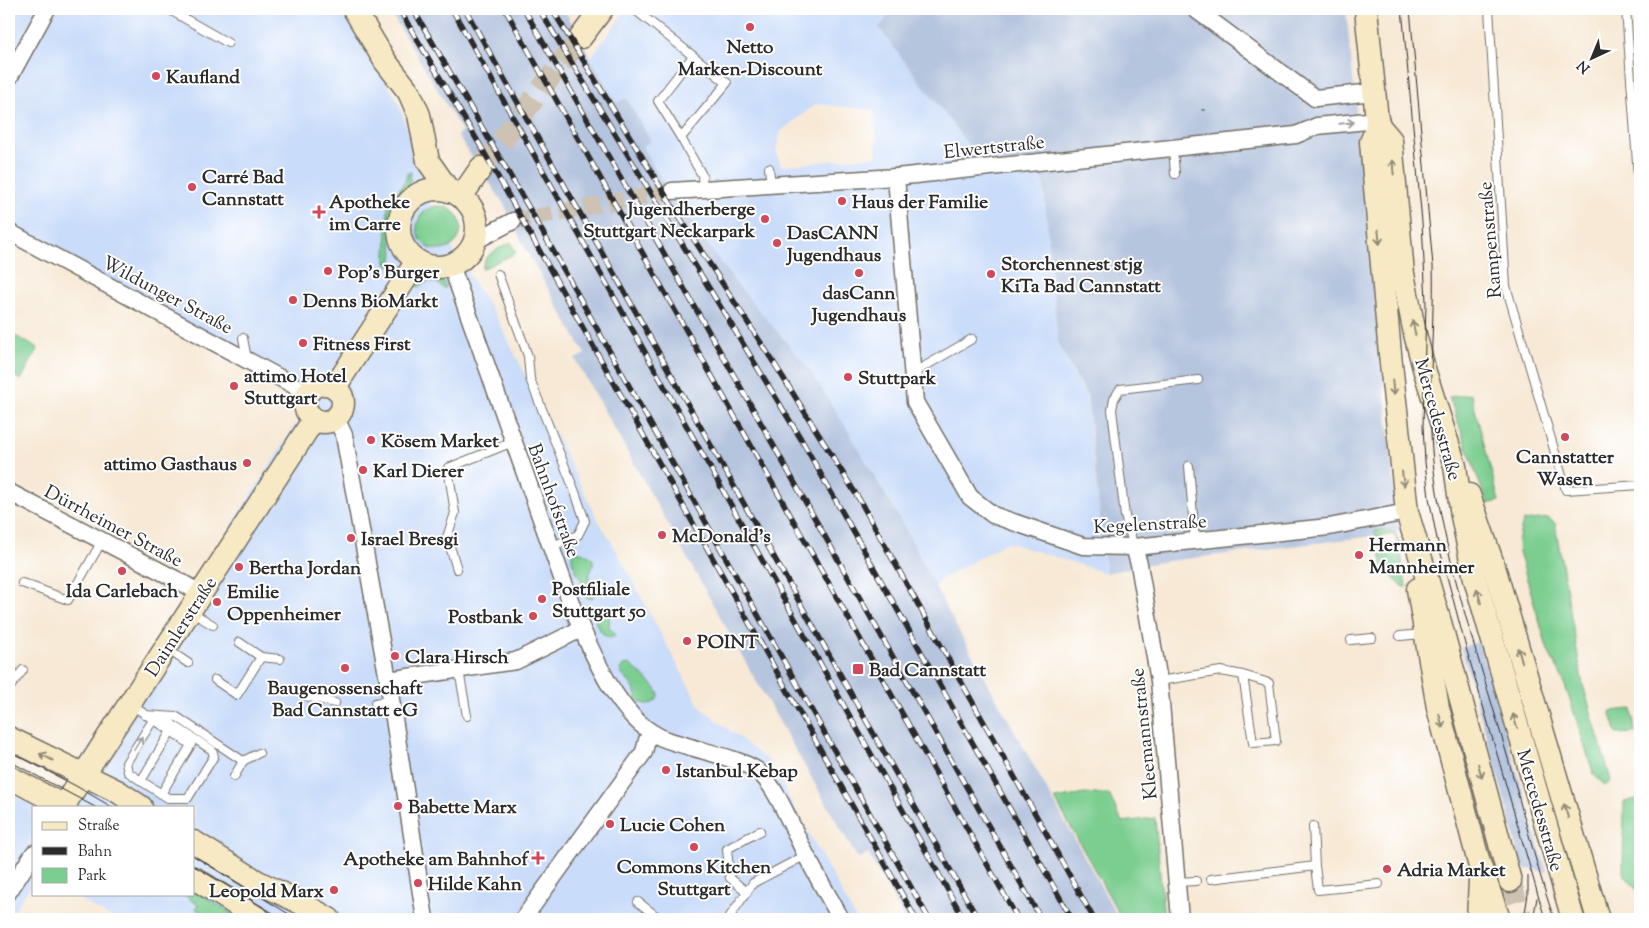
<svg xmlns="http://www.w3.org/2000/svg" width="1649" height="928" font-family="'Sorts Mill Goudy',serif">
  <rect width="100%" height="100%" fill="#fff"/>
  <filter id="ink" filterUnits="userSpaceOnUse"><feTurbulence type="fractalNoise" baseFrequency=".02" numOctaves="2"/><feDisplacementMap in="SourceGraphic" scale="10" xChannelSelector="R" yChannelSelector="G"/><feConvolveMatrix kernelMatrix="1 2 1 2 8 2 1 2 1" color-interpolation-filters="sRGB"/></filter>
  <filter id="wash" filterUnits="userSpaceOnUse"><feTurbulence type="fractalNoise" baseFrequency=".0096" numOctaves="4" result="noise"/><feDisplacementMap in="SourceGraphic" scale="20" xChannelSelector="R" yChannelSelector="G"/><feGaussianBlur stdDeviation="1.12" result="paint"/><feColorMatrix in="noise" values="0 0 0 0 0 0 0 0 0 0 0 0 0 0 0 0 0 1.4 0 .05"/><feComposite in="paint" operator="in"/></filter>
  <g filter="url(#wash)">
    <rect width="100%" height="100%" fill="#f7e9d5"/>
    <!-- built -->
    <g fill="#c9dcf9" fill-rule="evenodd">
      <path d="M9,9H345L399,104L438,226L498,320L598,520L613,544L700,707L770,762L856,919H113L71,894H194V807H52L314,396L9,230Z"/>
      <path d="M627,9H893L879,28L969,146L1043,179L1058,344L1086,397L1106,573L1007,542L940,580L935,587L904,526L867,462L808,369L736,283L679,206L641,147L651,141L626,98L616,103L591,57ZM816,104L874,110L877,156L781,166L776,151L781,131Z"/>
      <path d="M9,792L37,807H34V880L9,919Z"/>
    </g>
    <!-- industrial -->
    <g fill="#b6c5de">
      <path d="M389,9H564L616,103L626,98L651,141L642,147L679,205L736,283L809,369L849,432L904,526L944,604L1119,919H905L868,853L858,859L764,695L575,359L585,354L525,248L504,204L457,135L462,131Z"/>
      <path d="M893,9H1346L1399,533L1160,562L1106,573L1087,397L1058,344L1043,179L969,146L879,28Z"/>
      <path d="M1479,642L1536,837L1547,872L1522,868L1512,826L1461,647Z"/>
    </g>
    <!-- green -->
    <g fill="#7bce90" stroke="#537c5e">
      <path d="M411,172C410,192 400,195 394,212C387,230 397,249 390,266L386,263V257L388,207L406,179L407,174Z"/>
      <circle cx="439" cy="228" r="22"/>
      <path d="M511,242L516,253L482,269C484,253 498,250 511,242Z"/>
      <path d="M430,276L440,278L446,285L445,289L437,283L428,281L418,287L415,285L420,280Z"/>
      <path d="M9,333L38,348L21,380L9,373Z"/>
      <path d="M1471,394L1499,501L1487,504L1449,397Z"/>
      <path d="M1548,518L1555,523L1583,685L1611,780L1606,786L1594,775L1563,679L1548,651L1519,552L1518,541L1523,521Z"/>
      <path d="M1384,530C1392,530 1396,533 1399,540L1406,587H1403L1383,568L1380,552L1398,549L1395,534L1376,537L1375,531Z"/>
      <path d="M574,552C582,551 588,554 593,560C595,568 588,572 589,581C590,586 594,588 596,592L592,598H587C583,593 584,588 582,582C578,572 570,564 572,553Z"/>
      <path d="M602,608H607L610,611L609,627L615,636L610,638C600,634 594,624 595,613Z"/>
      <path d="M630,664C637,672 658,686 659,696C655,706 641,707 636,697C635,693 635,689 632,686C628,679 623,678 620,670L623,665Z"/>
      <path d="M1632,709L1635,733L1617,734L1610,711Z"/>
      <path d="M1084,794H1109L1122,822L1155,818L1164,919H1122L1055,799Z"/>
      <path d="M1640,798V894L1623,873L1624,802Z"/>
      <path d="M194,890L241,919H213L196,909L198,905L183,894H194Z"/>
    </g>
  </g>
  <g filter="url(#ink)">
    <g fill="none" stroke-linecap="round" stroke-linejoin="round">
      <!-- street-tunnel -->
      <path stroke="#cec3b3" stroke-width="16" stroke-dasharray="16 8" stroke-linecap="butt" d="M513,221L672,191"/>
      <!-- secondary-tunnel -->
      <g stroke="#cec3b3" stroke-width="22" stroke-dasharray="22 11" stroke-linecap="butt">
        <path d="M481,168L581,37"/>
        <path d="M1510,881L1522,919"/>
      </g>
      <!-- lane casing -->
      <g stroke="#726e66" stroke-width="10">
        <g id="lane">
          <path d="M168,9L228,43"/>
          <path d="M581,9L591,20"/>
          <path d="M634,9L727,83L681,138L702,175L703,189"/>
          <path d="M1489,9L1506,286L1566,490L1640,485"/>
          <path d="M1626,9L1640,205"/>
          <path d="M681,138L658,101L693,56"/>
          <path d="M1173,148L1175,174"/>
          <path d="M769,168L771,185"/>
          <path d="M498,274L528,356L530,379L575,492L585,521L578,535L551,547"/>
          <path d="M243,338L247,359"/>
          <path d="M913,373L972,339"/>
          <path d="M1189,466L1195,541"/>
          <path d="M1134,547L1125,516L1112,410L1114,399L1120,389L1198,380"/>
          <path d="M457,569L447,537L455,513L448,468L513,442"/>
          <path d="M22,583L68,600L102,541"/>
          <path d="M191,612L213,625"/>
          <path d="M1400,636L1422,634"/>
          <path d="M1351,640L1372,638"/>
          <path d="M239,642L261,657"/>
          <path d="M167,649L188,663"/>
          <path d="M459,670L467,716"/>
          <path d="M215,680L237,695L261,657L280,659"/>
          <path d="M1159,681L1221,671L1243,675L1253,743L1276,741L1269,683L1243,675"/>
          <path d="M10,687L23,670"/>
          <path d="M305,696L335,703"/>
          <path d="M375,703L391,700"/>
          <path d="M131,705L171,731"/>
          <path d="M145,715L177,717L243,761L259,753"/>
          <path d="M234,777L243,761"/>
          <path d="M141,781L128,772L126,763L153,720L164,719L212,750L214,756L188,798H168L141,781L171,731L191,745L161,794"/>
          <path d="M1313,826L1315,866"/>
          <path d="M1211,879L1315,866L1318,890L1379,884"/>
          <path d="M1177,882L1196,881"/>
          <path d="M747,892L730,878L727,849L760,831"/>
          <path d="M638,902L660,919"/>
          <path d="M728,919L753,883L806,855"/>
        </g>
      </g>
      <!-- street casing -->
      <g stroke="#726e66" stroke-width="19">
        <g id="street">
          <path d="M1195,9L1315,98"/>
          <path d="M9,78L47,9"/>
          <path d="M1315,98L1374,92"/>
          <path d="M896,177L915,402L970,497L993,515L1083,546L1134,547L1329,527L1407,512"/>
          <path d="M672,191L896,177L1296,135L1317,126L1377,120"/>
          <path d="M9,232L308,393"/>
          <path d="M475,241L513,221"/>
          <path d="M451,265L572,606C590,648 616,715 658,736C667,741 678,743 687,746C706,752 743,760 758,771C777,787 793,830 805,853C816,875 829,897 841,919"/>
          <path d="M336,418L344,435L388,680L425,919"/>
          <path d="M9,492L181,582L201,594"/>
          <path d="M1134,547L1139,564L1159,681L1180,919"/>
          <path d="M388,680L516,661L581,629"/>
          <path d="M9,891L34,853"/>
          <path d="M523,919L644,752L647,740"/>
        </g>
      </g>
      <!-- secondary casing -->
      <g stroke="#726e66" stroke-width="25">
        <g id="secondary">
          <path d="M354,9L385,61L409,92L419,115L428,161L449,191"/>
          <path d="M1366,9L1377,120L1376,130L1371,142L1390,354L1407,512L1440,622L1510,881"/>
          <path d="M581,37L602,9"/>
          <path d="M1377,120L1380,127L1391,140L1403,274L1415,334L1425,372L1455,466L1462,516L1475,579L1573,919"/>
          <circle cx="438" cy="228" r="39"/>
          <path d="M461,197L481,168"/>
          <circle cx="324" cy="403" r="19"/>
          <path d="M335,387L417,261"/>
          <path d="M1469,495L1495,570L1598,919"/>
          <path d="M1418,589L1438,708L1479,863L1499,919"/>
          <path d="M9,738L117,791L141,807"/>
          <path d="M9,777L66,807"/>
          <path d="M64,805L314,419"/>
          <path d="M194,842L258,882L301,903L329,919"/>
          <path d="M194,878L259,919"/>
          <path d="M1478,919L1480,881"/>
        </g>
      </g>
      <!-- lane -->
      <use href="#lane" stroke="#fff" stroke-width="8"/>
      <!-- street -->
      <use href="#street" stroke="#fff" stroke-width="16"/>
      <!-- secondary -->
      <use href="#secondary" stroke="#f7e9c3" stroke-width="22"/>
      <!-- tram -->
      <g stroke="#2b2b2b" stroke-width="1">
        <path d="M1402,9L1422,222L1426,302L1423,426L1425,462L1429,498L1437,539L1465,644L1545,919"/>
        <path d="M1410,9L1433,266C1435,336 1425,409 1435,478C1447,567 1477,652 1502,738C1520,798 1534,860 1554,919"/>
        <path d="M1202,110H1205"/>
        <path d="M9,751L76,786L112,807"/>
        <path d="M9,761L95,807"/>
        <path d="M194,856L297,919"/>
        <path d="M194,866L283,919"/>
        <path d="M1524,919L1528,894V876"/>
        <path d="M1533,919L1537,898"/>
      </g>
      <!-- rail casing -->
      <g stroke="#2b2b2b" stroke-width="5.5">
        <g id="rail">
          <path d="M399,9L480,145L916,919"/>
          <path d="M413,9L533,215L929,919"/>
          <path d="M452,9L964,919"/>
          <path d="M465,9L978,919"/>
          <path d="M505,9L1018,919"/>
          <path d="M524,9L740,386L1041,919"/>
          <path d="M539,9L801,439L1072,919"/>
          <path d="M552,9L669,201L774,363L859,499L1094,919"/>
        </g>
      </g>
      <!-- rail -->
      <use href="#rail" stroke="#fff" stroke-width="4" stroke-dasharray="11" stroke-linecap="butt"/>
    </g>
    <!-- one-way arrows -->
    <defs><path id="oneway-shaft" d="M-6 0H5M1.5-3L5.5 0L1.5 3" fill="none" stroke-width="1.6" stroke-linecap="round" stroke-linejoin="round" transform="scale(1.25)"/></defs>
    <g stroke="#a0a0a0">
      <use href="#oneway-shaft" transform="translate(1347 123) rotate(-6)"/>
      <use href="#oneway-shaft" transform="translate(138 743) rotate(-58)"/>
    </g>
    <g stroke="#918a77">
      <use href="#oneway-shaft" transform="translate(1393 167) rotate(-95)"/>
      <use href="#oneway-shaft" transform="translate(1379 237) rotate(85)"/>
      <use href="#oneway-shaft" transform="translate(1414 328) rotate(-102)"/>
      <use href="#oneway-shaft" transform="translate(1393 388) rotate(84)"/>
      <use href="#oneway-shaft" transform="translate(1403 479) rotate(83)"/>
      <use href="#oneway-shaft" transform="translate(1479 596) rotate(-105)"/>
      <use href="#oneway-shaft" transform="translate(1520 655) rotate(-106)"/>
      <use href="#oneway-shaft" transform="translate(1441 721) rotate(76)"/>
      <use href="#oneway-shaft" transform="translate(1515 721) rotate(-106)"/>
      <use href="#oneway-shaft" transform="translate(46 757) rotate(-153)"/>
      <use href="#oneway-shaft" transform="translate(1480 771) rotate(75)"/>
      <use href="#oneway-shaft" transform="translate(1566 811) rotate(-107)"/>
    </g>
  </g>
  <!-- markers -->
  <g fill="#d1495b" stroke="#fff" stroke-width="2">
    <circle cx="750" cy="27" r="5"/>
    <circle cx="156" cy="76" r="5"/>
    <circle cx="192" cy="187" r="5"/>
    <circle cx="842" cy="201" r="5"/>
    <path d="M316.5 204.5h5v5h5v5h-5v5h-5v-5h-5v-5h5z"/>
    <circle cx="765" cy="219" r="5"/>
    <circle cx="777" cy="243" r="5"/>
    <circle cx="328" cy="271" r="5"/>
    <circle cx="859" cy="273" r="5"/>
    <circle cx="991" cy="274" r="5"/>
    <circle cx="293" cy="300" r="5"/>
    <circle cx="303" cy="343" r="5"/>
    <circle cx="848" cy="377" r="5"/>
    <circle cx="234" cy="386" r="5"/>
    <circle cx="1565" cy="437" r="5"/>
    <circle cx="371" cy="440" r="5"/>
    <circle cx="247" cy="463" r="5"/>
    <circle cx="363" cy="470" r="5"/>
    <circle cx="662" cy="535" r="5"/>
    <circle cx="351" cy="538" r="5"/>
    <circle cx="1359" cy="555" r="5"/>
    <circle cx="239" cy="567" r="5"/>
    <circle cx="122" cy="571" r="5"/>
    <circle cx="542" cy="599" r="5"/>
    <circle cx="217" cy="602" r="5"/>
    <circle cx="533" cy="616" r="5"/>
    <circle cx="687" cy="641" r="5"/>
    <circle cx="395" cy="656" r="5"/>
    <circle cx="345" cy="668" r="5"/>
    <rect x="852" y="663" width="12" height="12" rx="2.5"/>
    <circle cx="666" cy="770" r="5"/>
    <circle cx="398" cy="806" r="5"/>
    <circle cx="610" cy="824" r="5"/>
    <circle cx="694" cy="847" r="5"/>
    <path d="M535.5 850.5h5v5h5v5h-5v5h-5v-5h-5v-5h5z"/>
    <circle cx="1387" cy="869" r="5"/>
    <circle cx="418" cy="883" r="5"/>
    <circle cx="334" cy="890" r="5"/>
  </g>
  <g text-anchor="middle" stroke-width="4" stroke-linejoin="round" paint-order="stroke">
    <!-- poi labels -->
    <g font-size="19" font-weight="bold" fill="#2b2b2b" stroke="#fff" text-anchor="start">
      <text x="750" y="53" text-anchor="middle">Netto<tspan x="750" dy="22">Marken-Discount</tspan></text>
      <text x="166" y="83">Kaufland</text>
      <text x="202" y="183">Carré Bad<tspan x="202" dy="22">Cannstatt</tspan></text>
      <text x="329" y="208">Apotheke<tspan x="329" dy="22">im Carre</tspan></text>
      <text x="852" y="208">Haus der Familie</text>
      <text x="755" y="215" text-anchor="end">Jugendherberge<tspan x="755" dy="22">Stuttgart Neckarpark</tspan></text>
      <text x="787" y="239">DasCANN<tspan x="787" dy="22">Jugendhaus</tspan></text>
      <text x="1001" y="270">Storchennest stjg<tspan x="1001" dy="22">KiTa Bad Cannstatt</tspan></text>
      <text x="338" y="278">Pop's Burger</text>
      <text x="859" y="299" text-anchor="middle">dasCann<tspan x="859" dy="22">Jugendhaus</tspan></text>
      <text x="303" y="307">Denns BioMarkt</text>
      <text x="313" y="350">Fitness First</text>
      <text x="244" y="382">attimo Hotel<tspan x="244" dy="22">Stuttgart</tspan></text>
      <text x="858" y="384">Stuttpark</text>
      <text x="381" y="447">Kösem Market</text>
      <text x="1565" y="463" text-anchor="middle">Cannstatter<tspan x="1565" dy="22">Wasen</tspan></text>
      <text x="237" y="470" text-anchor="end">attimo Gasthaus</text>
      <text x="373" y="477">Karl Dierer</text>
      <text x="672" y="542">McDonald's</text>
      <text x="361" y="545">Israel Bresgi</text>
      <text x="1369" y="551">Hermann<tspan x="1369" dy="22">Mannheimer</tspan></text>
      <text x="249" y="574">Bertha Jordan</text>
      <text x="552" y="595">Postfiliale<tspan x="552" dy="22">Stuttgart 50</tspan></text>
      <text x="122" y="597" text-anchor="middle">Ida Carlebach</text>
      <text x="227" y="598">Emilie<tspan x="227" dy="22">Oppenheimer</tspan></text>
      <text x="523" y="623" text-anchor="end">Postbank</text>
      <text x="697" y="648">POINT</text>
      <text x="405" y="663">Clara Hirsch</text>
      <text x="869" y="676">Bad Cannstatt</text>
      <text x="345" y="694" text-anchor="middle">Baugenossenschaft<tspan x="345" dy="22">Bad Cannstatt eG</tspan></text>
      <text x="676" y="777">Istanbul Kebap</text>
      <text x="408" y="813">Babette Marx</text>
      <text x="620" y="831">Lucie Cohen</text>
      <text x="528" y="865" text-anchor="end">Apotheke am Bahnhof</text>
      <text x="694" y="873" text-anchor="middle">Commons Kitchen<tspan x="694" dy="22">Stuttgart</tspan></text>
      <text x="1397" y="876">Adria Market</text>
      <text x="428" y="890">Hilde Kahn</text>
      <text x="324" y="897" text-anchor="end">Leopold Marx</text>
    </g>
    <!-- street labels -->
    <g font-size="19" fill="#2b2b2b" stroke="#fff">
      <text transform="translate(994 146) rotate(-6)" y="7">Elwertstraße</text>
      <text transform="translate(1489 240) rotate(-95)" y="7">Rampenstraße</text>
      <text transform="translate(168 294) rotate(28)" y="7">Wildunger Straße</text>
      <text transform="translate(1439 419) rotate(74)" y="7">Mercedesstraße</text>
      <text transform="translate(555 500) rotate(70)" y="7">Bahnhofstraße</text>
      <text transform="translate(1150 523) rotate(-3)" y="7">Kegelenstraße</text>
      <text transform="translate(114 525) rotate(28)" y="7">Dürrheimer Straße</text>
      <text transform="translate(180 626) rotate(-57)" y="7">Daimlerstraße</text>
      <text transform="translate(1143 734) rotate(-96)" y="7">Kleemannstraße</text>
      <text transform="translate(1541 810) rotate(74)" y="7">Mercedesstraße</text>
    </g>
  </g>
  <!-- margin -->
  <rect width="1649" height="928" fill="none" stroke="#fff" stroke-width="30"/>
  <!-- legend -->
  <rect x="32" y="806" width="162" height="90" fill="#ffffff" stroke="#aaaaaa"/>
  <rect x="42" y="822" width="25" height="8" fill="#f7e9c3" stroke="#aaaaaa"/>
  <text x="78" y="830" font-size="15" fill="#2b2b2b">Straße</text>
  <rect x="42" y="847" width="25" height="8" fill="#2b2b2b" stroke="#aaaaaa"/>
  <text x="78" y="856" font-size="15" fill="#2b2b2b">Bahn</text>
  <rect x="42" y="868" width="25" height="15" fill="#7bce90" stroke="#aaaaaa"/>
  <text x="78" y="880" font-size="15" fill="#2b2b2b">Park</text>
  <!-- north arrow -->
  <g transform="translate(1592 58) rotate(224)" stroke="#ffffff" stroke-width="4" paint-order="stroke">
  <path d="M0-4L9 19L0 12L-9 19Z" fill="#2b2b2b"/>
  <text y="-8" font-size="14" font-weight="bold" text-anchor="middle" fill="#2b2b2b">N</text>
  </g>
</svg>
